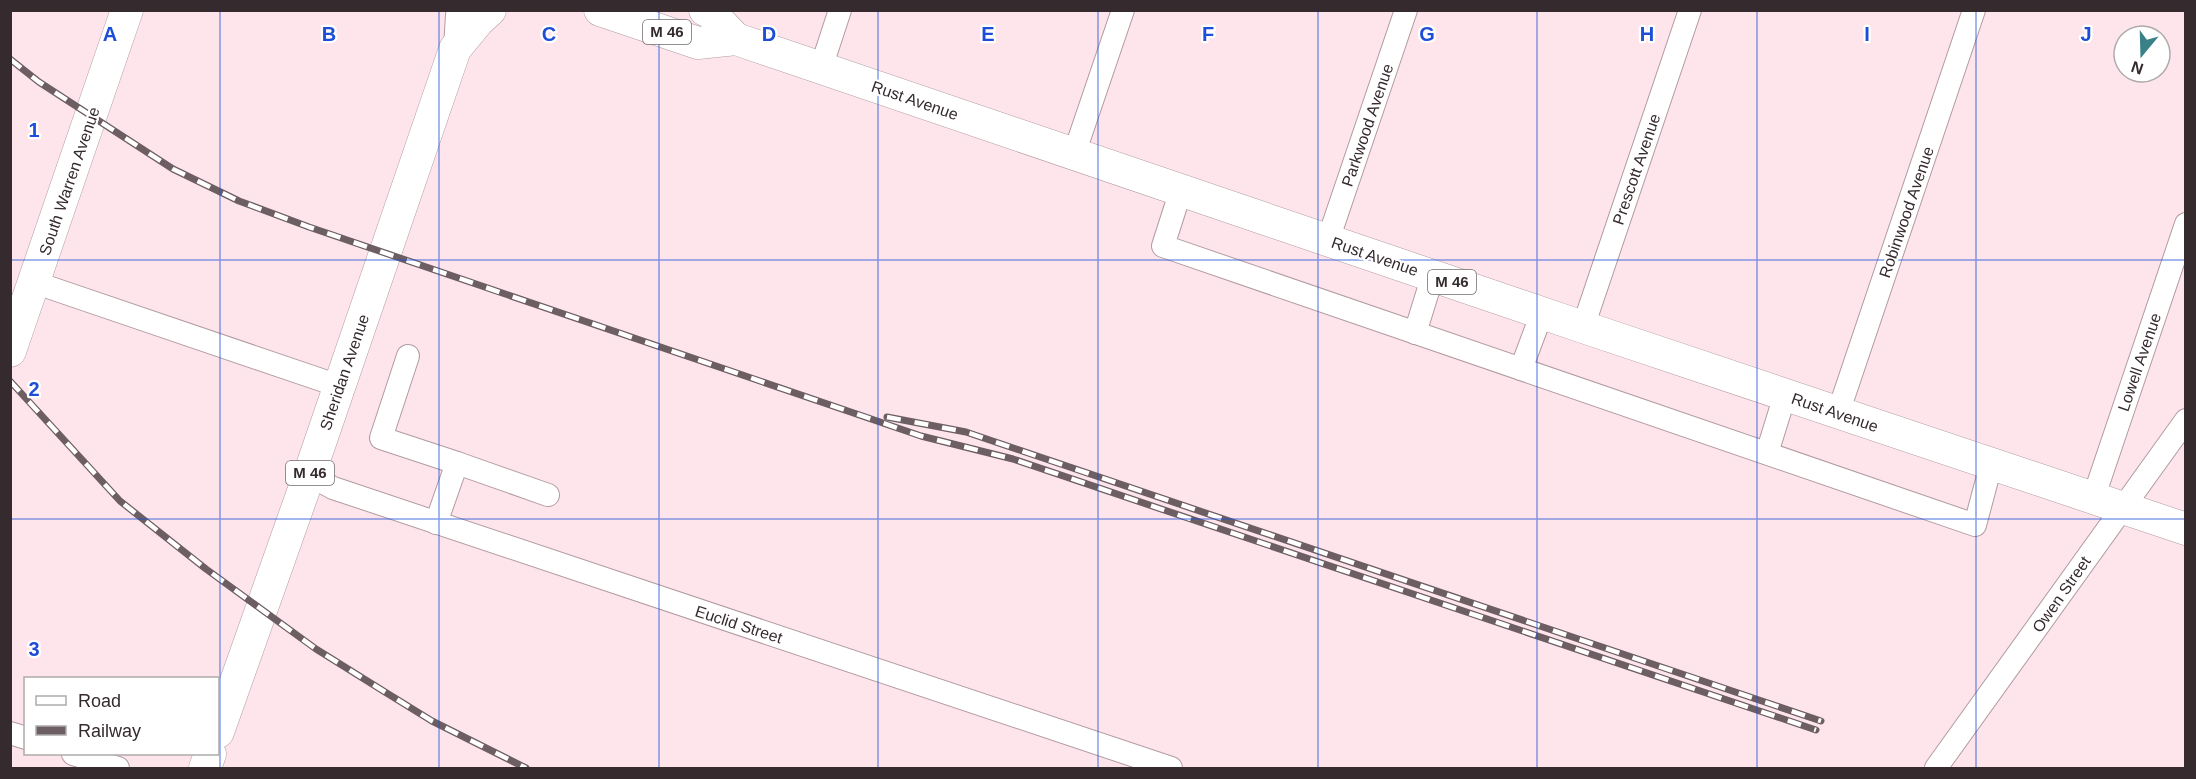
<svg xmlns="http://www.w3.org/2000/svg" width="2196" height="779" font-family="Helvetica,sans-serif">
  <rect width="100%" height="100%" fill="#fee5eb"/>
  <g fill="none" stroke-linecap="round" stroke-linejoin="round">
    <!-- minor casing -->
    <g stroke="#b19ba0" stroke-width="24">
      <g id="minor">
        <path d="M455,49L457,15L459,10"/>
        <path d="M821,68L840,10"/>
        <path d="M1074,154L1123,10"/>
        <path d="M1181,190L1163,246L1975,525L1991,465"/>
        <path d="M1328,240L1406,10"/>
        <path d="M35,278L48,287L339,386"/>
        <path d="M1583,327L1690,10"/>
        <path d="M1415,333L1433,275"/>
        <path d="M408,356L381,438L457,463"/>
        <path d="M1521,369L1542,313"/>
        <path d="M1838,413L1974,10"/>
        <path d="M1767,453L1785,395"/>
        <path d="M309,475L333,488L1171,768"/>
        <path d="M2093,499L2186,224"/>
        <path d="M436,523L457,463L548,495"/>
        <path d="M10,733L26,738"/>
        <path d="M73,754L118,768"/>
        <path d="M1936,768L2186,420"/>
      </g>
    </g>
    <!-- highway casing -->
    <g stroke="#b19ba0" stroke-width="33">
      <g id="highway">
        <path d="M600,10L698,43L736,39L1583,327L2186,529"/>
        <path d="M705,10L711,13L736,39"/>
        <path d="M10,351L127,10"/>
        <path d="M218,732L309,475L455,49L478,21L490,10"/>
        <path d="M205,768L210,754"/>
      </g>
    </g>
    <!-- minor -->
    <use href="#minor" stroke="#fff" stroke-width="22"/>
    <!-- highway -->
    <use href="#highway" stroke="#fff" stroke-width="32"/>
    <!-- rail casing -->
    <g stroke="#6c5e62" stroke-width="7">
      <g id="rail">
        <path d="M10,59L39,82L173,169L239,201L309,227L921,436L1013,459L1816,730"/>
        <path d="M10,381L120,501L206,569L316,649L385,692L432,721L526,768"/>
        <path d="M887,417L966,432L1821,721"/>
      </g>
    </g>
    <!-- rail -->
    <use href="#rail" stroke="#fff" stroke-width="4.5" stroke-dasharray="14" stroke-linecap="butt"/>
  </g>
  <!-- grid -->
  <path fill="none" stroke="#1d4ed8" stroke-width="1.5" stroke-opacity="0.55" d="M220,10V768M439,10V768M659,10V768M878,10V768M1098,10V768M1318,10V768M1537,10V768M1757,10V768M1976,10V768M10,260H2186M10,519H2186"/>
  <g text-anchor="middle" stroke-width="4.5" stroke-linejoin="round" paint-order="stroke">
    <!-- shield labels -->
    <g fill="#fff" stroke="#726b6d" stroke-width="1.5">
      <rect x="643" y="20" width="48" height="24" rx="4.5"/>
      <rect x="1428" y="270" width="48" height="24" rx="4.5"/>
      <rect x="286" y="461" width="48" height="24" rx="4.5"/>
    </g>
    <g font-size="15" font-weight="bold" fill="#352b2e">
      <text x="667" y="37">M 46</text>
      <text x="1452" y="287">M 46</text>
      <text x="310" y="478">M 46</text>
    </g>
    <!-- street labels -->
    <g font-size="16" fill="#352b2e" stroke="#fff">
      <text transform="translate(915 100) rotate(19)" y="6">Rust Avenue</text>
      <text transform="translate(1367 125) rotate(-71)" y="6">Parkwood Avenue</text>
      <text transform="translate(1636 169) rotate(-71)" y="6">Prescott Avenue</text>
      <text transform="translate(69 181) rotate(-71)" y="6">South Warren Avenue</text>
      <text transform="translate(1906 212) rotate(-71)" y="6">Robinwood Avenue</text>
      <text transform="translate(1375 256) rotate(19)" y="6">Rust Avenue</text>
      <text transform="translate(2139 362) rotate(-71)" y="6">Lowell Avenue</text>
      <text transform="translate(344 372) rotate(-71)" y="6">Sheridan Avenue</text>
      <text transform="translate(1835 412) rotate(19)" y="6">Rust Avenue</text>
      <text transform="translate(2061 594) rotate(-55)" y="6">Owen Street</text>
      <text transform="translate(739 624) rotate(18)" y="6">Euclid Street</text>
    </g>
  </g>
  <g font-size="20" text-anchor="middle" font-weight="bold" fill="#1d4ed8" stroke="#fff" stroke-width="4.5" stroke-linejoin="round" paint-order="stroke">
    <text x="110" y="41">A</text>
    <text x="329" y="41">B</text>
    <text x="549" y="41">C</text>
    <text x="769" y="41">D</text>
    <text x="988" y="41">E</text>
    <text x="1208" y="41">F</text>
    <text x="1427" y="41">G</text>
    <text x="1647" y="41">H</text>
    <text x="1867" y="41">I</text>
    <text x="2086" y="41">J</text>
    <text x="34" y="137">1</text>
    <text x="34" y="396">2</text>
    <text x="34" y="656">3</text>
  </g>
  <!-- border -->
  <rect width="2196" height="779" fill="none" stroke="#352b2e" stroke-width="24"/>
  <!-- legend -->
  <rect x="24" y="677" width="195" height="78" fill="#ffffff" stroke="#aeaaab" stroke-width="1.5"/>
  <rect x="36" y="696" width="30" height="9" fill="#ffffff" stroke="#aeaaab" stroke-width="1.5"/>
  <text x="78" y="707" font-size="18" fill="#352b2e">Road</text>
  <rect x="36" y="726" width="30" height="9" fill="#6c5e62" stroke="#aeaaab" stroke-width="1.5"/>
  <text x="78" y="737" font-size="18" fill="#352b2e">Railway</text>
  <!-- north arrow -->
  <g transform="translate(2142 54) rotate(199)"><circle r="28" fill="#ffffff" stroke="#aeaaab" stroke-width="1.5"/>
  <path d="M0-4.5L10 22L0 15L-10 22Z" fill="#398187"/>
  <text y="-9" font-size="16" font-weight="bold" text-anchor="middle" fill="#352b2e">N</text>
  </g>
</svg>
